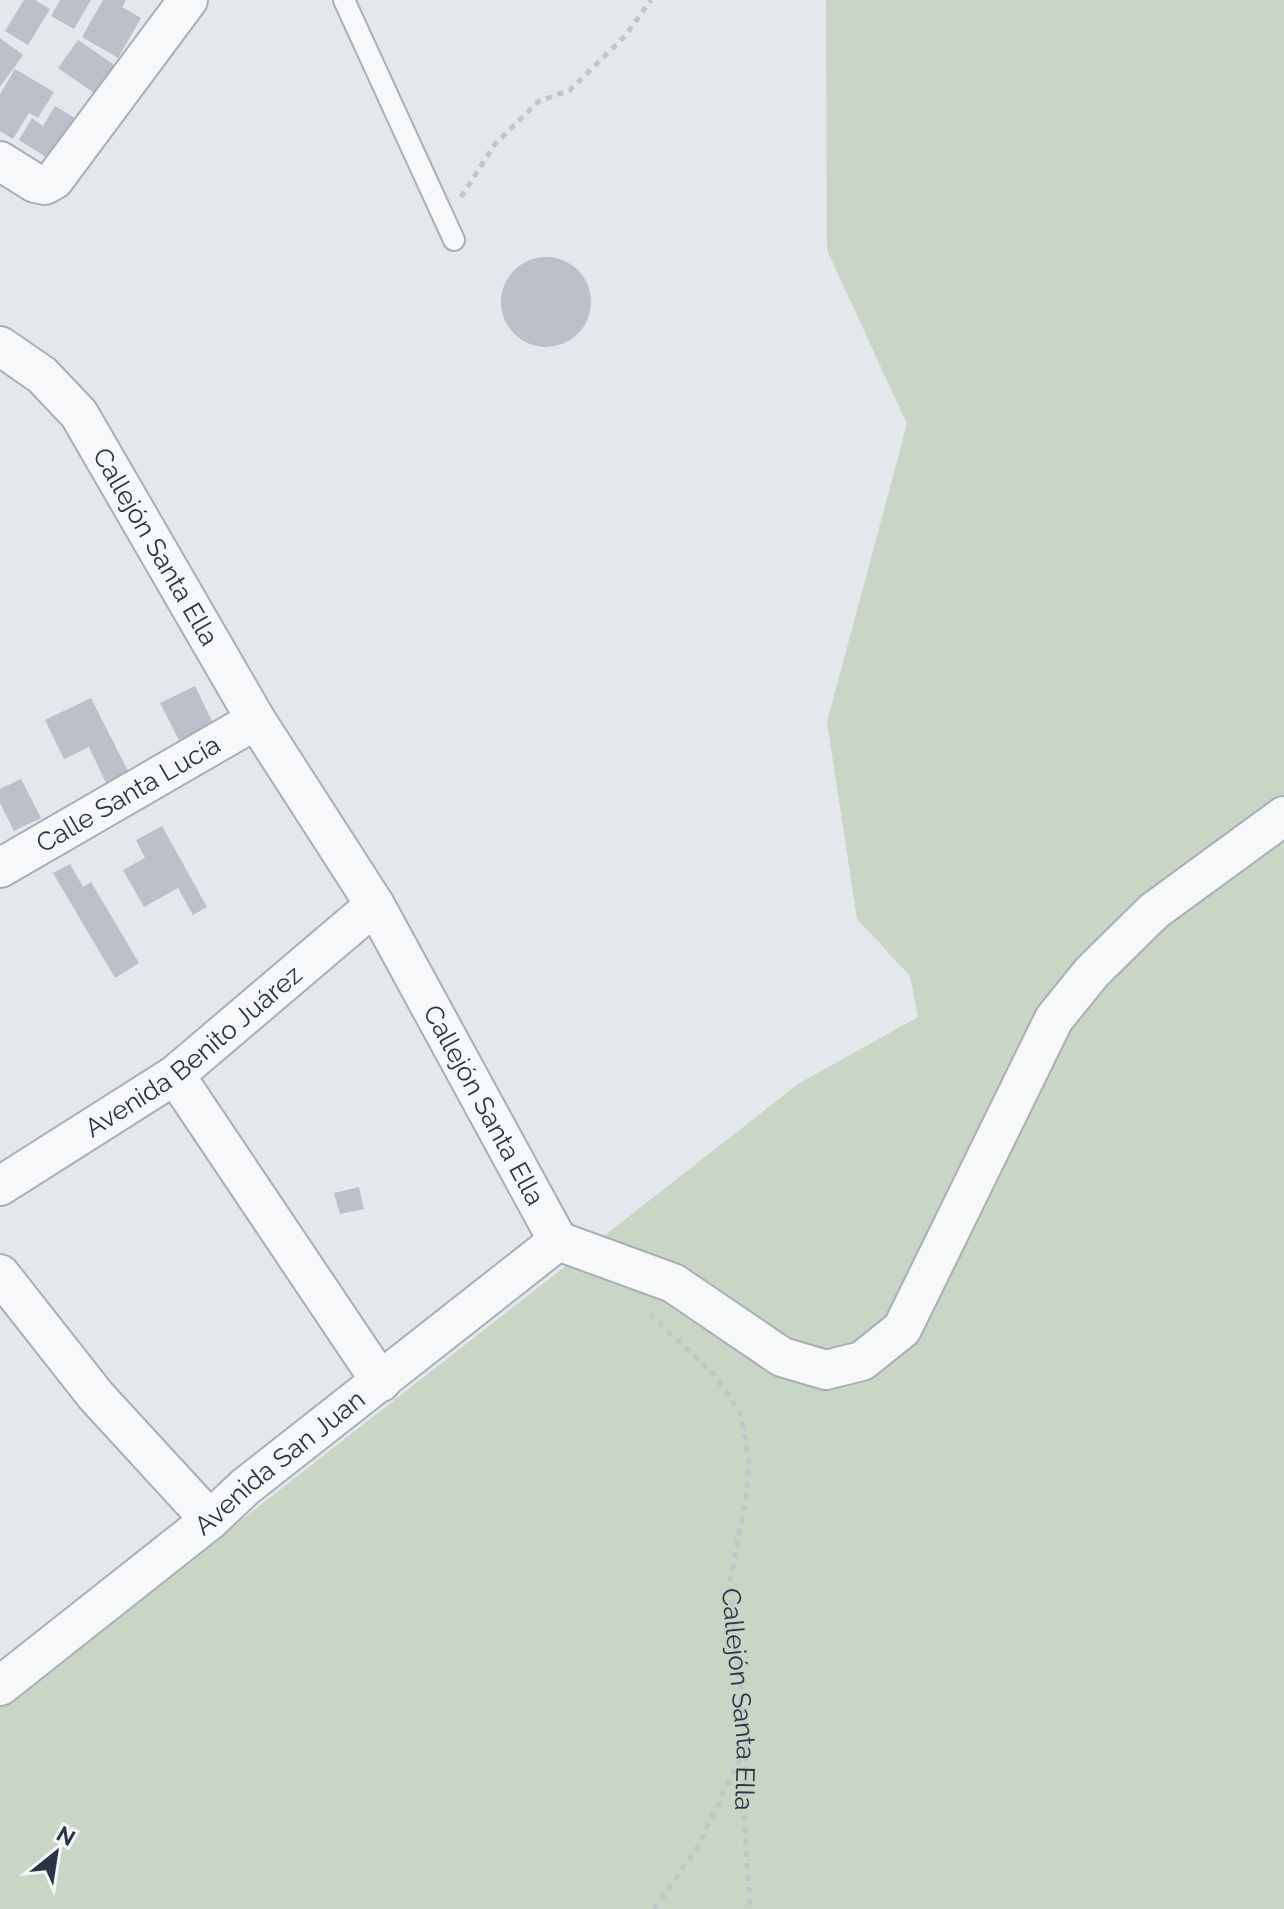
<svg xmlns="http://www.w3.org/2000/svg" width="1284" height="1909" font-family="Raleway,sans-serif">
  <rect width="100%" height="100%" fill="#e4e7ec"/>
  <!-- green -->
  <path fill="#c9d6c5" d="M826,0H1284V1909H0V1683L212,1543L798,1084L918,1017L910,976L857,919L827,722L907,424L827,250Z"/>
  <!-- building -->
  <g fill="#bbc0ca">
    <path d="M24,0H35L50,9L28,45L5,31Z"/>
    <path d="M60,0H91L74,29L51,16Z"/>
    <path d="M103,0H126L122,7L141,18L118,58L82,37Z"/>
    <path d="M0,38L23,55L0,87Z"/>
    <path d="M78,40L116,66L97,95L58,68Z"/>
    <path d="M15,69L54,92L38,118L29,113L13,139L0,131V94Z"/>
    <path d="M55,106L75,118L49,159L19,140L32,118L43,126Z"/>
    <circle cx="546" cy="302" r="45"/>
    <path d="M195,686L213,723L179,740L160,703Z"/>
    <path d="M91,698L128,771L106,783L89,747L64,759L45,720Z"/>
    <path d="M21,779L41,818L14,831L0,803V789Z"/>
    <path d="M162,826L207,907L193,915L178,888L144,907L123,870L145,858L136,840Z"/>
    <path d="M70,864L83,887L91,882L139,963L115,978L53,873Z"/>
    <path d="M359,1187L364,1209L340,1214L334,1193Z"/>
  </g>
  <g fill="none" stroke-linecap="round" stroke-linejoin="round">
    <!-- service casing -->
    <g stroke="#a9aeb7" stroke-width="24">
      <path id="service" d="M344,0L454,240"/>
    </g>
    <!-- minor casing -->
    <g stroke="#a9aeb7" stroke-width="42">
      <g id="minor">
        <path d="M0,161L35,183L45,185L54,180L188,0"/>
        <path id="s2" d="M0,346L42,375L79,414L256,720L375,905L558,1241"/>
        <path id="s3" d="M0,868L256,720"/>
        <path d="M175,1075L381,1382"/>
        <path id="s4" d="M0,1186L175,1075L375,905"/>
        <path d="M558,1241L673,1283L782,1357L826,1370L862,1361L902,1329L1054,1019L1092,972L1154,911L1284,816"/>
        <path d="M0,1274L96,1396L210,1520"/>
        <path id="s5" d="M0,1686L210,1520L245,1487L558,1241"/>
      </g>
    </g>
    <!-- path -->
    <g stroke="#c2c5cb" stroke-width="5" stroke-dasharray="6 6" stroke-linecap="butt">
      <path d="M461,197L495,144L539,101L570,90L625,36L651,0"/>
      <path id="s1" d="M650,1314L714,1374L740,1413L749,1459L747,1493L730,1582L746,1746L744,1812L750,1909"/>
      <path d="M654,1909L697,1848L744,1751"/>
    </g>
    <!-- service -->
    <use href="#service" stroke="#f7f8fa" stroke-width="20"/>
    <!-- minor -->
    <use href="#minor" stroke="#f7f8fa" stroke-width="38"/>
  </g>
  <g text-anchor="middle" stroke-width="6" stroke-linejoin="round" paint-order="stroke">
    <!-- street labels -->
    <g font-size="26" fill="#2b3445" stroke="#f4f6f9">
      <text dy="9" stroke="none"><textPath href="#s2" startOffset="258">Callejón Santa Ella</textPath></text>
      <text dy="9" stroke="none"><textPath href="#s3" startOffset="148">Calle Santa Lucía</textPath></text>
      <text dy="9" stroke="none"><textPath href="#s4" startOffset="236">Avenida Benito Juárez</textPath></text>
      <text dy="9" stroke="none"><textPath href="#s2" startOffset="906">Callejón Santa Ella</textPath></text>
      <text dy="9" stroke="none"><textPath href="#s5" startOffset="358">Avenida San Juan</textPath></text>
      <text dy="9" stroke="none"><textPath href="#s1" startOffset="424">Callejón Santa Ella</textPath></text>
    </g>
  </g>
  <!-- north arrow -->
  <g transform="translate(56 1853) rotate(30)" stroke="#f4f6f9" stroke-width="6" paint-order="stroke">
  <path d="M0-6L14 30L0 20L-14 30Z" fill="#2b3445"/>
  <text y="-12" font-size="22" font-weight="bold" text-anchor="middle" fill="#2b3445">N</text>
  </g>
</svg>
